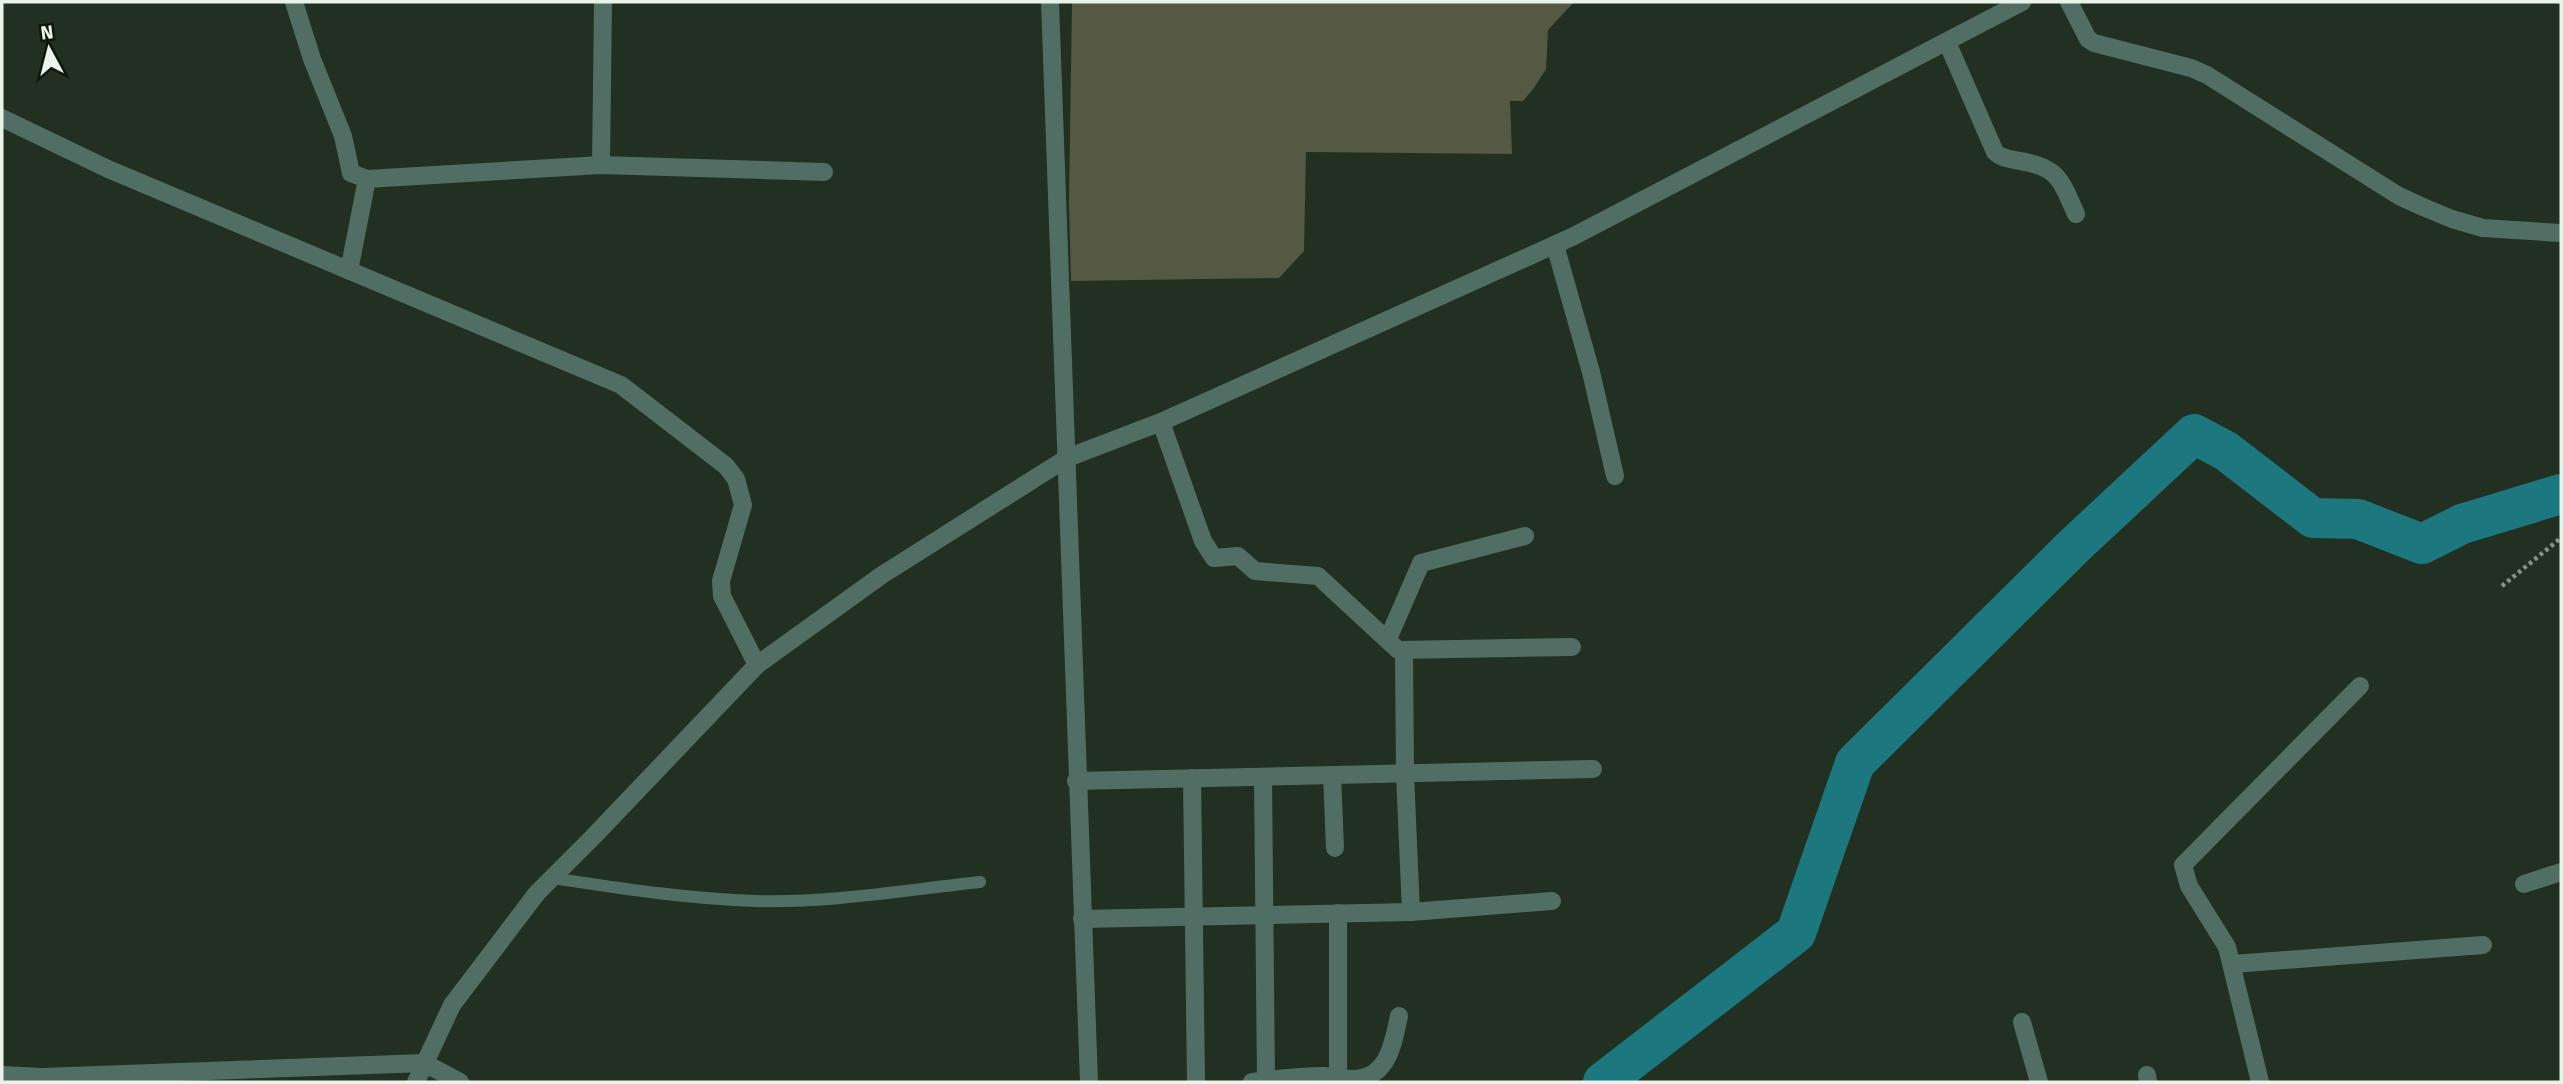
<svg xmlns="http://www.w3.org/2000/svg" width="2563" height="1084" font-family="'Fira Sans',sans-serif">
  <rect width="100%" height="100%" fill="#213020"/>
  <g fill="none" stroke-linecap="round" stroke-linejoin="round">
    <!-- river -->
    <path stroke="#1c787e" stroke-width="40" d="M1603,1082L1796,933L1855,763L2073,547L2194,434L2226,451L2313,518L2358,519L2422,544L2462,524L2561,494"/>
  </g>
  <!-- building -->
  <path fill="#555842" d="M1072,2H1574L1548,30L1546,69L1534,88L1523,101H1510L1512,154L1306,152L1304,251L1279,278L1071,281L1069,203Z"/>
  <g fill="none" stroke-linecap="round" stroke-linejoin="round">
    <!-- path -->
    <path stroke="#869386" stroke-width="4.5" stroke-dasharray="3.5 3.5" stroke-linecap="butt" d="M2502,586L2561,538"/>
    <!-- service -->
    <path stroke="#516e65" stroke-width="12" d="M552,878C619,888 687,899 755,901C830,903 906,890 980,882"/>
    <!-- minor -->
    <g stroke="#516e65" stroke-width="18">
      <path d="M294,2L312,59L343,136L351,173L367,179L349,271"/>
      <path d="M1050,2L1089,1082"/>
      <path d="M2069,2L2088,39L2094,43L2191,68L2207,75L2399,196L2423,207L2452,219L2483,228L2561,233"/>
      <path d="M1947,42L1995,152C2002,159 2011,159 2020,161C2059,167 2061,181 2076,214"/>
      <path d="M2,118L108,169L621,385L726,466L736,479L743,505L721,581L722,596L757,665"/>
      <path d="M601,165L603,2"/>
      <path d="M367,179L601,165L824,172"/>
      <path d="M1555,245L1591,372L1615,476"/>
      <path d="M1161,422L1203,541L1214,558L1238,556L1255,571L1318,576L1398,650L1572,647"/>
      <path d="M1388,639L1421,563L1525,536"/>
      <path d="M1404,651L1405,774L1411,912"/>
      <path d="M1332,775L1335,848"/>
      <path d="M1263,777L1266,1082"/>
      <path d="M1192,778L1196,1082"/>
      <path d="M1076,781L1593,769"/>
      <path d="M2524,884L2561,872"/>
      <path d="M1338,913V1078"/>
      <path d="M1082,919L1411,912L1552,901"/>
      <path d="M2233,964L2483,945"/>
      <path d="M2022,1022L2039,1082"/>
      <path d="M2,1075L42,1077L424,1063L460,1082"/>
      <path d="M2147,1075L2148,1082"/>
      <path d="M1252,1082C1275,1079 1300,1076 1324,1076C1333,1076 1342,1079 1351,1079C1388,1080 1393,1044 1399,1016"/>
      <path d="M2260,1082L2227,947L2189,886L2183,865L2360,686"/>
    </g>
    <!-- tertiary -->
    <path stroke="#516e65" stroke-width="18" d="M416,1082L452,1005L537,893L593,837L757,665L882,575L1067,458L1161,422L1574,236L2022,2"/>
  </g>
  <!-- border -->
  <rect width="2563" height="1084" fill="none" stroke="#e9f3e9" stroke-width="7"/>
  <!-- north arrow -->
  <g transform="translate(49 49) rotate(353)" stroke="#0f160f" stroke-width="5" paint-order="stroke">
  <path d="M0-5L12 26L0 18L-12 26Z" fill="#e9f3e9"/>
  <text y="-10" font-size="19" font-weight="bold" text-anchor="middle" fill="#e9f3e9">N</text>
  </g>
</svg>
